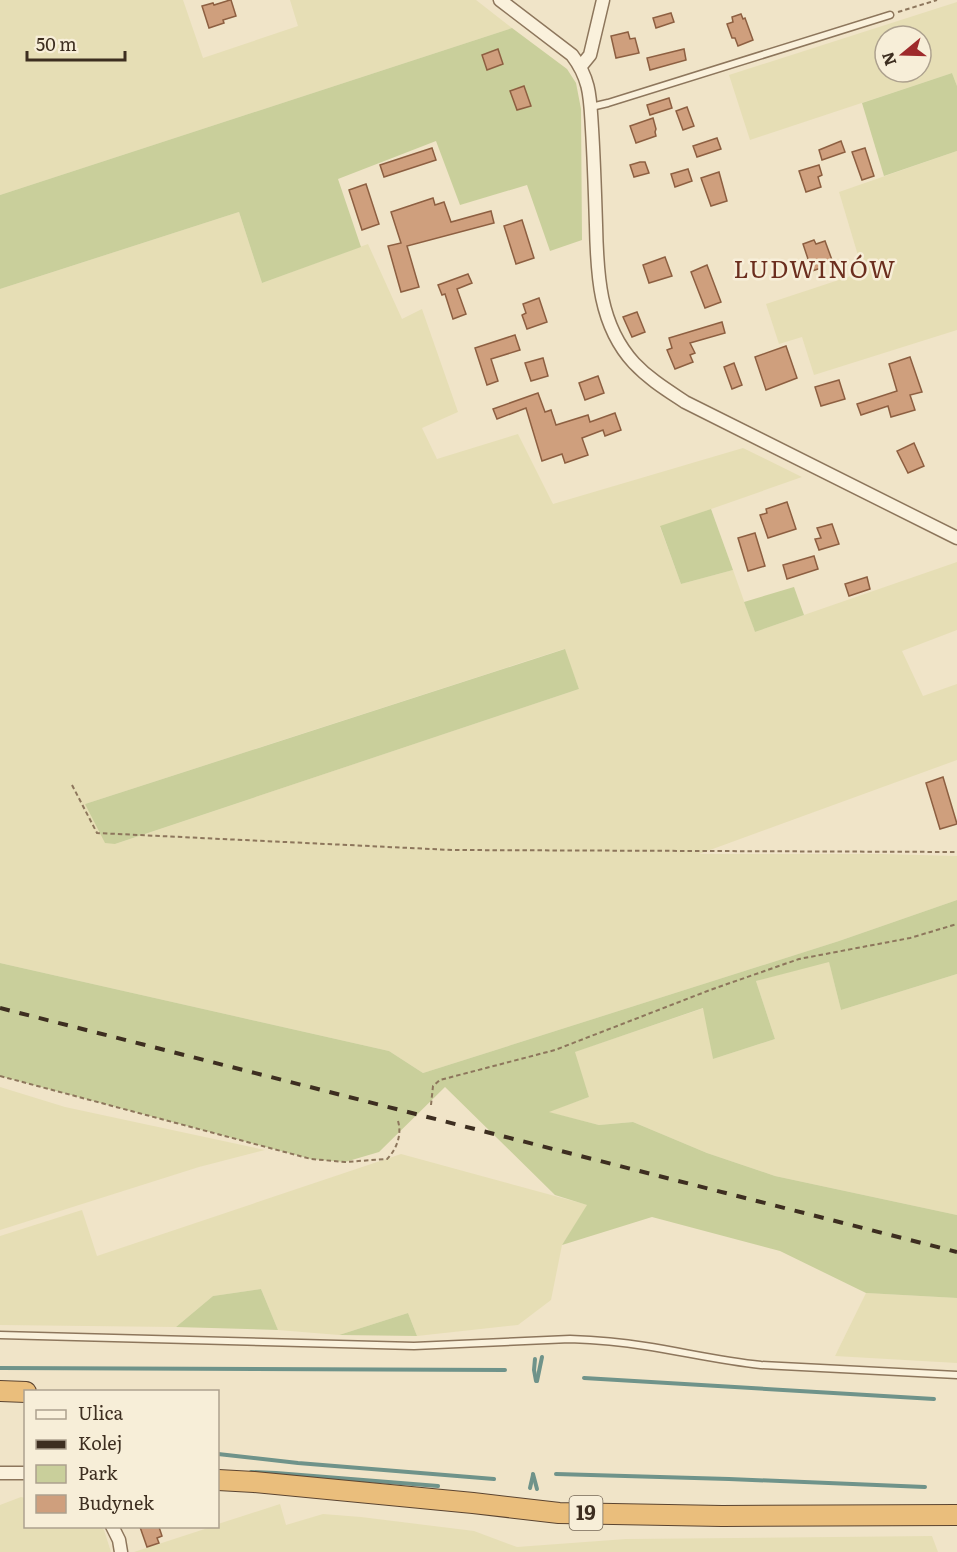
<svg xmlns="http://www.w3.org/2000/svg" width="957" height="1552" font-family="Literata,serif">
  <rect width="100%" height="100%" fill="#f0e4c8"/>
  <!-- farmland -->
  <g fill="#e6deb5" fill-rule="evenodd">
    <path d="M0,0H183L203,58L298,26L290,0H476L512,28L0,195Z"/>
    <path d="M957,2V86L952,73L750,140L729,75ZM885,36H921V72H885Z"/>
    <path d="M957,151V330L814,375L802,337L779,344L766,304L863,272L839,192Z"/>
    <path d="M239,212L262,283L368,244L402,319L422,309L458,412L422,428L437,459L518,434L553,504L743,448L802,477L660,527L681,584L733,570L755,632L957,562V630L902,651L923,696L957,684V760L699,854H882L957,856V900L839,941L423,1073L389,1051L0,963V289ZM564,649L579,689L115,844L85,804Z"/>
    <path d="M829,961L841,1010L957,974V1215L775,1176L707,1153L633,1122L599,1125L547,1112L589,1097L574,1052L704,1008L713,1059L775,1039L756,981Z"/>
    <path d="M0,1087L65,1107L265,1150L199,1167L0,1230Z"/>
    <path d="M401,1154L588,1205L562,1245L551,1300L518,1325L417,1336L408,1313L339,1335L278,1330L261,1289L213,1296L176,1327L0,1325V1236L82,1210L97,1256Z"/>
    <path d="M866,1293L957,1298V1363L835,1356Z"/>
    <path d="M21,1497L25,1498L26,1526L100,1527L104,1530L111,1552H0V1505Z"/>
    <path d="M280,1504L286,1525L323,1514L361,1517L474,1531L517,1547L626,1539L932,1536L938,1552H134L211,1527L218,1526V1524Z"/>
  </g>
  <!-- green -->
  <g fill="#c9cf9b">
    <path d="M512,28L567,69L576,83L581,109L582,240L550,251L527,185L460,205L436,141L338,179L361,247L262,283L239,212L0,289V195Z"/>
    <path d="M952,73L957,86V151L884,176L862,103Z"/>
    <path d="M711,509L733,570L681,584L660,526Z"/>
    <path d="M794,587L804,615L755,632L744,602Z"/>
    <path d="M565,649L579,689L115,844L105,843L85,804Z"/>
    <path d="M957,900V974L841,1010L829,962L756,981L775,1039L713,1059L703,1008L575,1052L589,1097L549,1112L599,1125L633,1122L707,1153L775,1176L957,1215V1298L866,1293L780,1251L652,1217L562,1245L587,1205L555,1195L445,1087L379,1152L345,1162L311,1159L0,1076V963L389,1051L423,1073L839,941Z"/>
    <path d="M261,1289L278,1330L176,1327L213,1296Z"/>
    <path d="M408,1313L417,1336L339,1335Z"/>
  </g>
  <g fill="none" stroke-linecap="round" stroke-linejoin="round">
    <!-- stream -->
    <g stroke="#6f938a" stroke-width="4">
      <path d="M535,1359L534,1370L536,1381"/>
      <path d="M0,1368L505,1370"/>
      <path d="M584,1378L934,1399"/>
      <path d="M537,1381L542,1357"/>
      <path d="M218,1454L298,1463L494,1479"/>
      <path d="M251,1472L276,1473L438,1486"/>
      <path d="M533,1474L537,1489"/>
      <path d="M556,1474L729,1479L925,1487"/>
      <path d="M530,1488L533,1475"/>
    </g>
  </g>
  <!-- building -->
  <g fill="#cf9f7d" stroke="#8d5f41" stroke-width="1.5">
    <path d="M230,0H231L236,16L223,20L224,23L209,28L202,6L213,3L214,5Z"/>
    <path d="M671,13L674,22L656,28L653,18Z"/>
    <path d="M741,14L743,19L745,18L753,40L738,46L735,38H732L727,24L733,22L732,17Z"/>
    <path d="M628,32L630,39L635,38L639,53L616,58L611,36Z"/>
    <path d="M498,49L503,64L487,70L482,55Z"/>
    <path d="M684,49L686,60L650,70L647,58Z"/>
    <path d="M524,86L531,106L517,110L510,91Z"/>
    <path d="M669,98L672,108L650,115L647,105Z"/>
    <path d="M687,107L694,126L683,130L676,111Z"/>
    <path d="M653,118L656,129L655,132L656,136L636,143L630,126Z"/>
    <path d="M717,138L721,149L697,157L693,146Z"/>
    <path d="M841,141L845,152L822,160L819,150Z"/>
    <path d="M432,148L436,160L384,177L380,165Z"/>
    <path d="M865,148L874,176L862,180L852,152Z"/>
    <path d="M640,162H645L649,173L634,177L630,165Z"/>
    <path d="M819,165L822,175L818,177L821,187L806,192L799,171Z"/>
    <path d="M688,169L692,181L675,187L671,174Z"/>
    <path d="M719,172L727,201L711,206L701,178Z"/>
    <path d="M366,184L379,224L362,230L349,190Z"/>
    <path d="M433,198L435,205L444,202L451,222L491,211L494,223L407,246L419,287L401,292L388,246L401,243L391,212Z"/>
    <path d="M522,220L534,258L516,264L504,226Z"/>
    <path d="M814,240L816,244L825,241L832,260L823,263L824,267L812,271L803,244Z"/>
    <path d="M665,257L672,276L649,283L643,265Z"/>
    <path d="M707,265L721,302L705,308L691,272Z"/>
    <path d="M468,274L472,283L457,289L466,314L453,319L445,294L442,295L438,285Z"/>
    <path d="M539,298L547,322L527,329L522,315L526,313L523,304Z"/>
    <path d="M637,312L645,332L632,337L623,317Z"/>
    <path d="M722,322L725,333L690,343L695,353L690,355L693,362L675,369L667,350L672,348L669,338Z"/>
    <path d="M515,335L520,350L491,359L498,381L487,385L475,348Z"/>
    <path d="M786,346L797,378L766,390L755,357Z"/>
    <path d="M910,357L922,392L910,395L915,410L891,417L888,406L861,415L857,404L897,391L889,364Z"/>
    <path d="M543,358L548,376L531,381L525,363Z"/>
    <path d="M734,363L742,385L732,389L724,367Z"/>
    <path d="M598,376L604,393L585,400L579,383Z"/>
    <path d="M839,380L845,399L821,406L815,387Z"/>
    <path d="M538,393L545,412L551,410L556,425L588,415L590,422L615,413L621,430L605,436L603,430L582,438L588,455L565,463L562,454L542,461L526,408L497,419L493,409Z"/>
    <path d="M914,443L924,466L908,473L897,451Z"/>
    <path d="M787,502L796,529L768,538L760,515L767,513L766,509Z"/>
    <path d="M832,524L839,544L819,550L815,539L821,538L817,528Z"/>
    <path d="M755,533L765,566L748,571L738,538Z"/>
    <path d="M814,556L818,569L787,579L783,565Z"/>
    <path d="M867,577L870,589L849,596L845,584Z"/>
    <path d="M943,777L957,824L940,829L926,783Z"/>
    <path d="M140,1527H159L162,1536L157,1538L159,1543L147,1547Z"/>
  </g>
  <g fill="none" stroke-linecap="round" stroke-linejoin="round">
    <!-- service casing -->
    <g stroke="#8d765c" stroke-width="9">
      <g id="service">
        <path d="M591,107L608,103L890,15"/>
        <path d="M0,1335L414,1346L570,1339C595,1340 620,1342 645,1346C684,1352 721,1361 761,1365L957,1375"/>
      </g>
    </g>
    <!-- minor casing -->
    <g stroke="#8d765c" stroke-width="15">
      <g id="minor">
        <path d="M500,0L572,55C591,80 590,99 592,129C594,161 595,193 596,225C597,274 599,325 634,363C649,379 667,390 685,402L957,538"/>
        <path d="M581,66L590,55L603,0"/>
        <path d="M0,1473H26"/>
        <path d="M112,1526L119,1540L121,1552"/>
      </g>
    </g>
    <!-- trunk casing -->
    <g stroke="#5b4430" stroke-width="22">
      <g id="trunk">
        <path d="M0,1391L26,1392"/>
        <path d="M218,1480L254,1482L473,1503L559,1513L722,1516L957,1515"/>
      </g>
    </g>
    <!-- path -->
    <g stroke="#8d765c" stroke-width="2" stroke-dasharray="4.5 3" stroke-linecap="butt">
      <path d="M898,12L937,0"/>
      <path d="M72,785L97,833L452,850L957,852"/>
      <path d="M0,1076L311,1159L345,1162L387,1159C397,1149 402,1134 398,1121"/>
      <path d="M431,1105L433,1086L440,1080L555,1050L710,990L799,959L910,938L957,924"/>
    </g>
    <!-- service -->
    <use href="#service" stroke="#faf1dc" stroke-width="6"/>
    <!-- minor -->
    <use href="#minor" stroke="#faf1dc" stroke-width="12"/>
    <!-- trunk -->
    <use href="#trunk" stroke="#eabe7c" stroke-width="20"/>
    <!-- rail -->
    <path stroke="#3d2e20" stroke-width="4" stroke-dasharray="10 10" stroke-linecap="butt" d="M0,1008L957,1252"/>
  </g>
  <g text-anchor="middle" stroke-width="5" stroke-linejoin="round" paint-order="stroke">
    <!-- shield labels -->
    <rect fill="#f7eed8" stroke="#756857" stroke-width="1.5" x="569.5" y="1496" width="33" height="34" rx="4.5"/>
    <g font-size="20" font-weight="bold" fill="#3d2e20">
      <text x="586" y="1520">19</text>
    </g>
    <!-- quarter labels -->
    <g font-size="24" letter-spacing="1.5" fill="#6b2e1e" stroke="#f7eed8">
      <text x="815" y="278">LUDWINÓW</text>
    </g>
  </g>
  <!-- legend -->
  <rect x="24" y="1390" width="195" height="138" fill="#f7eed8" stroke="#ada18e" stroke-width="1.5"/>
  <rect x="36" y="1410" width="30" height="9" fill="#faf1dc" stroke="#ada18e" stroke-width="1.5"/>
  <text x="78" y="1420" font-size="18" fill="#3d2e20">Ulica</text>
  <rect x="36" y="1440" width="30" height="9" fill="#3d2e20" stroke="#ada18e" stroke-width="1.5"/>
  <text x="78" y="1450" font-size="18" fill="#3d2e20">Kolej</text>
  <rect x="36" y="1465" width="30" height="18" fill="#c9cf9b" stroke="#ada18e" stroke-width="1.5"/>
  <text x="78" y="1480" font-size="18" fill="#3d2e20">Park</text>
  <rect x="36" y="1495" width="30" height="18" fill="#cf9f7d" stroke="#ada18e" stroke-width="1.5"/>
  <text x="78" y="1510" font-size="18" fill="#3d2e20">Budynek</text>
  <!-- north arrow -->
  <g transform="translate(903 54) rotate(251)"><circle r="28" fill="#f7eed8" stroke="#ada18e" stroke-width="1.5"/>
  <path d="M0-4.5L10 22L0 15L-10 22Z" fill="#9e2a2b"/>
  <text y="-9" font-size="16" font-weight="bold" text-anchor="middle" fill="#3d2e20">N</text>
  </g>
  <!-- scale -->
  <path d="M27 51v9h98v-9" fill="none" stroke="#3d2e20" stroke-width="3"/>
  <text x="36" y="51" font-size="18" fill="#3d2e20" stroke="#f7eed8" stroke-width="4.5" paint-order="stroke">50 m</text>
</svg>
